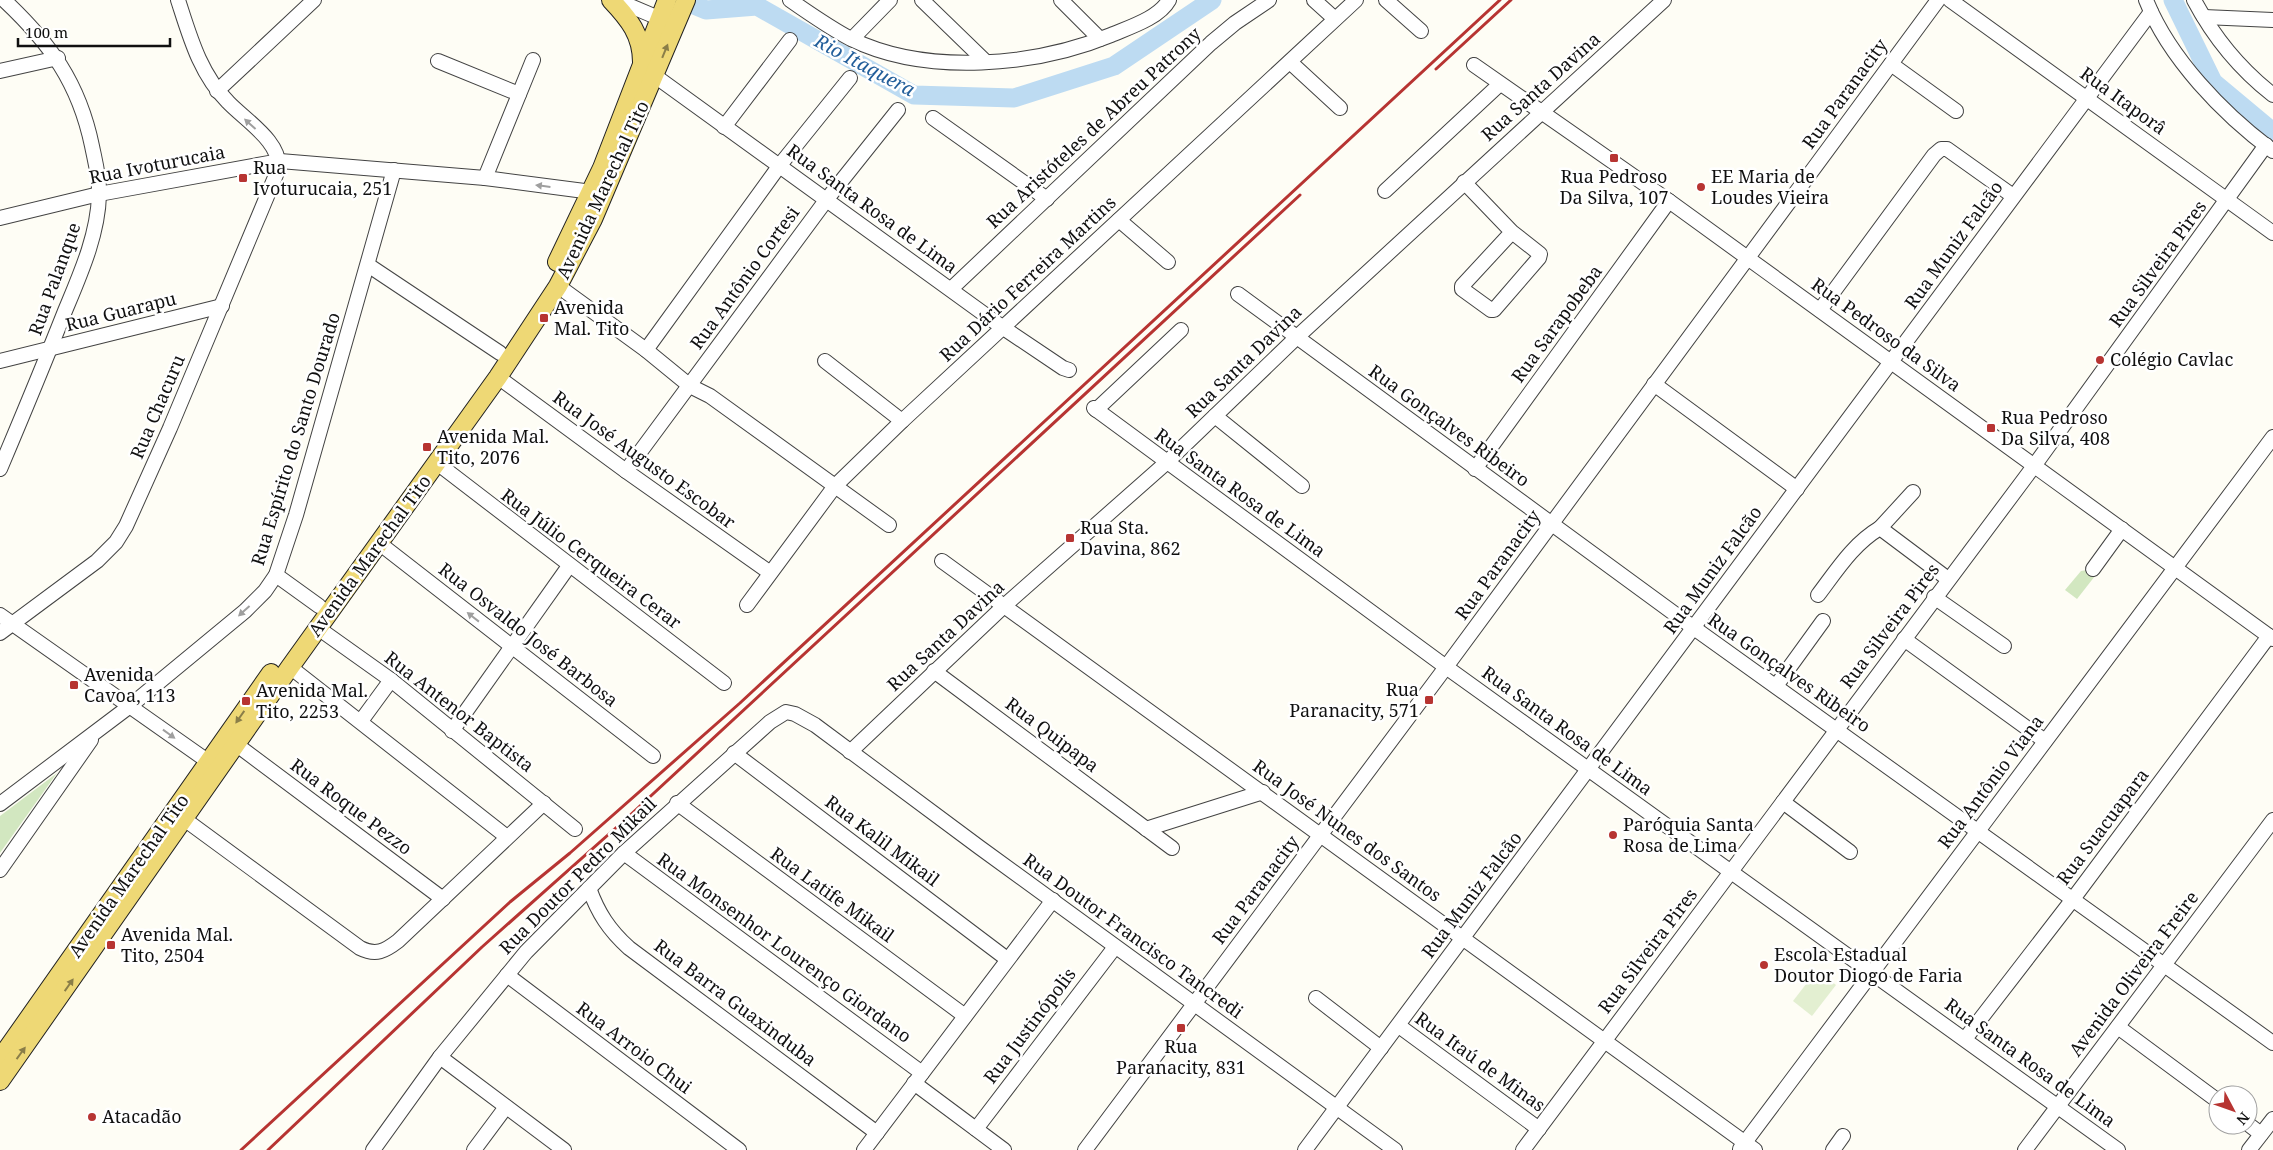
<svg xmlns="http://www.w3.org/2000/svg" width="2273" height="1150" font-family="'Noto Serif',serif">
  <rect width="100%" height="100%" fill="#fefdf5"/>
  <!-- green -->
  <g fill="#d2e7c0">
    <path d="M2087,570L2095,573V576L2077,599L2065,590L2081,571Z"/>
    <path d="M57,773L0,853V816Z"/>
  </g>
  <!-- pitch -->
  <path fill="#e3efd1" d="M1817,970L1836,985L1812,1016L1793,1001Z"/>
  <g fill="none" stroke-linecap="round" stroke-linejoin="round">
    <!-- river -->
    <g stroke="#bddbf2" stroke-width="19">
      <path d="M682,0L706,10L757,6L914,95L1014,98L1114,66L1212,0"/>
      <path d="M2173,0L2213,82L2273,132"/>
    </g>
    <!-- minor casing -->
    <g stroke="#434343" stroke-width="16">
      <g id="minor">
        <path d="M616,0L668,22"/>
        <path d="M790,0C810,14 830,28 851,39C927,76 1036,66 1111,35C1130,27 1159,18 1169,0"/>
        <path d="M922,0L986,62"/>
        <path d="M1061,0L1100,39"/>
        <path d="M1314,0L1335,19"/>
        <path d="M1386,0L1421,31"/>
        <path d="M1950,0L2273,233"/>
        <path d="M2146,0C2169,58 2223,114 2273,151"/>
        <path d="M2194,0C2213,36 2241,70 2273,95"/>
        <path d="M2204,17L2273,20"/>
        <path d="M852,39L890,0"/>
        <path d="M438,61L519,94"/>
        <path d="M1290,62L1340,108"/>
        <path d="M1891,64L1956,111"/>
        <path d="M1474,65L1669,201L2273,639"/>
        <path d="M0,71L58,58"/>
        <path d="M655,76L1002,327L1063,368L1069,370"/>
        <path d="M217,91L314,0"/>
        <path d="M933,118L1047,199"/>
        <path d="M724,127L790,40"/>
        <path d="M485,178L533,60"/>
        <path d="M1464,182L1512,232L1540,254L1539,258L1494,310H1491L1462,289V286L1512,232"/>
        <path d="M1385,191L1500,84"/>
        <path d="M0,218L99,194L280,161L485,178L592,192"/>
        <path d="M1119,220L1168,262"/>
        <path d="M368,265L500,353"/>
        <path d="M558,286L646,350L690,386L710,396L889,525"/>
        <path d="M951,289L1211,43L1235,23L1269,0"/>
        <path d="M1238,294L1694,628L2273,1043"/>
        <path d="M1820,310L1934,155L1941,149H1947L2013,196"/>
        <path d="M646,350L780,165L850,78"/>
        <path d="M0,361L222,306"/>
        <path d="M825,361L902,421"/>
        <path d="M498,377L626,471L769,572"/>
        <path d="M1654,384L1797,489"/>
        <path d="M1094,408L1446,667L2118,1150"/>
        <path d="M1096,410L1181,330"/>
        <path d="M1215,416L1302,486"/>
        <path d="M437,463L724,683"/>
        <path d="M0,469C22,417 44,364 65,311C80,275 98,235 99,195C100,179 95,161 92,146C79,83 50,43 4,0"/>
        <path d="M1475,469L1669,201"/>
        <path d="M626,471L827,199L898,110"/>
        <path d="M1880,528L1913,492"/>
        <path d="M379,543L653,756"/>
        <path d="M942,561L1755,1150"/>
        <path d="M2093,569L2122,529"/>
        <path d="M276,575L319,606"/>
        <path d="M1818,595C1837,570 1853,544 1880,528L1948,579"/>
        <path d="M1934,597L2004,646"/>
        <path d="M747,605L835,486L902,421L1356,0"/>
        <path d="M0,615L216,767"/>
        <path d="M318,628L391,680L575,829"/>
        <path d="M0,633L97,561L116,542L126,526L170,428L278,170C283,143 245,120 228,102C200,74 190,37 178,0"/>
        <path d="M1904,639L2045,741"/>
        <path d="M290,667L507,837"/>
        <path d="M934,671L1172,848"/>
        <path d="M1776,686L1823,621"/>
        <path d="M361,721L391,680"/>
        <path d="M452,731L569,566"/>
        <path d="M237,745L443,899"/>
        <path d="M850,752L1004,606L1166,463L1297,337L1664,0"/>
        <path d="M734,753L1007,959"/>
        <path d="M1783,802L1850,852"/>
        <path d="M677,803L965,1016"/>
        <path d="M0,804L130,706L245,611L265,591L276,575L296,515L394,170"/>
        <path d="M176,813L360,948C376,956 385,951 398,941L544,803"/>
        <path d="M1146,829L1263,792"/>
        <path d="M624,853L922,1073"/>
        <path d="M0,870L91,740"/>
        <path d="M589,888C598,913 609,930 629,948L877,1133"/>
        <path d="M507,975L739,1150"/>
        <path d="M1316,998L1381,1048"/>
        <path d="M1399,1026L1539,1129"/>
        <path d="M2118,1027L2218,1101"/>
        <path d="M1965,1039L2073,899L2269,636"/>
        <path d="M440,1057L564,1150"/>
        <path d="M914,1083L1004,1150"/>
        <path d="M2248,1124L2261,1134"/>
        <path d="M976,1129L1115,947"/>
        <path d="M1740,1149L2273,437"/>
        <path d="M373,1150L440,1057L526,952L624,853L770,722L786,712L795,714L815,725L979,847L1395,1150"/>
        <path d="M474,1150L506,1107"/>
        <path d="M864,1150L1053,900"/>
        <path d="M1085,1150L1446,667L1938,0"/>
        <path d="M1305,1150L2151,12"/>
        <path d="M1523,1150L2034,466L2266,145"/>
        <path d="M1833,1150L1843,1136"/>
        <path d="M2025,1150L2273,820"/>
        <path d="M2249,1150L2273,1119"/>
      </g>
    </g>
    <!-- major casing -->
    <g stroke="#212121" stroke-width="20">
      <g id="major">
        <path d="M611,0C629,19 642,35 642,62"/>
        <path d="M557,262L602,168L667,0"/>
        <path d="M0,1059L271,673"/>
        <path d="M0,1081L290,667L498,377L558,286L593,219L686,0"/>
      </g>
    </g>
    <!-- minor -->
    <use href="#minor" stroke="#fff" stroke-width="14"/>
    <!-- major -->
    <use href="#major" stroke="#eed875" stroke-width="18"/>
    <!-- rail -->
    <g stroke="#b73432" stroke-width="3">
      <path d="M1436,69L1511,0"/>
      <path d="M241,1150L510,902L570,853L740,703L1500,0"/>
      <path d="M268,1150L482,947L627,818L1300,195"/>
    </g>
  </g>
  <!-- one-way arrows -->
  <defs><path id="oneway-solid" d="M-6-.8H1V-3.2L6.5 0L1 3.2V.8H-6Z" transform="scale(1.25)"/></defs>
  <g fill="#8a7e48">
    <use href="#oneway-solid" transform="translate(665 51) rotate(-68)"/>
    <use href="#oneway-solid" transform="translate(240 717) rotate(125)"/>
    <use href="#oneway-solid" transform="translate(69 985) rotate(-55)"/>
    <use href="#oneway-solid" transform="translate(21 1053) rotate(-54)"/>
  </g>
  <g fill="#9f9f9f">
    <use href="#oneway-solid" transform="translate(250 124) rotate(-138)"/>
    <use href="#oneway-solid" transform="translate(543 186) rotate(-173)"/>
    <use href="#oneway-solid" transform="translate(244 611) rotate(138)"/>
    <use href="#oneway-solid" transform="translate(473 617) rotate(-142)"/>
    <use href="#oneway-solid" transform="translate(169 734) rotate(36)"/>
  </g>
  <!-- markers -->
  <g fill="#b73432" stroke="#fff" stroke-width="2">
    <rect x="1609" y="153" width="10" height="10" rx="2.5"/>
    <rect x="238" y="173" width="10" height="10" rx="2.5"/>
    <circle cx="1701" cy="187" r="5"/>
    <rect x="539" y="313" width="10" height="10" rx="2.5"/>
    <circle cx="2100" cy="360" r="5"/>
    <rect x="1986" y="423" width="10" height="10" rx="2.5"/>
    <rect x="422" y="442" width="10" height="10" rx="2.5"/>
    <rect x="1065" y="533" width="10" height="10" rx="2.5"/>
    <rect x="69" y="680" width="10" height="10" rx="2.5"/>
    <rect x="1424" y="695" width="10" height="10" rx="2.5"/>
    <rect x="241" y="696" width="10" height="10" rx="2.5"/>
    <circle cx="1613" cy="835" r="5"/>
    <rect x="106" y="940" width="10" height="10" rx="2.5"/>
    <circle cx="1764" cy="965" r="5"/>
    <rect x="1176" y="1023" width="10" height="10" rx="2.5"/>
    <circle cx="92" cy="1117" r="5"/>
  </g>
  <g text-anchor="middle" stroke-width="5" stroke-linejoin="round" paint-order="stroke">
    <!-- street labels -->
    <g font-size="18" fill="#101010" stroke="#fff">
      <text transform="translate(1541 87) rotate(-42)" y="6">Rua Santa Davina</text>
      <text transform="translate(1845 94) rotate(-54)" y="6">Rua Paranacity</text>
      <text transform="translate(2123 101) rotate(36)" y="6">Rua Itaporâ</text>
      <text transform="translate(1094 128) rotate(-43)" y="6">Rua Aristóteles de Abreu Patrony</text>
      <text transform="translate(157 165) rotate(-11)" y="6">Rua Ivoturucaia</text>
      <text transform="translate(603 190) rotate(-65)" y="6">Avenida Marechal Tito</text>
      <text transform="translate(872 209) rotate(36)" y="6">Rua Santa Rosa de Lima</text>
      <text transform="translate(1954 245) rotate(-54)" y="6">Rua Muniz Falcão</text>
      <text transform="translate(2158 264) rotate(-54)" y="6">Rua Silveira Pires</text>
      <text transform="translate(745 278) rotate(-54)" y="6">Rua Antônio Cortesi</text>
      <text transform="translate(55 279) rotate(-70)" y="6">Rua Palanque</text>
      <text transform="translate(1028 279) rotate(-43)" y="6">Rua Dário Ferreira Martins</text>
      <text transform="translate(121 312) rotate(-14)" y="6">Rua Guarapu</text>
      <text transform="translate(1557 324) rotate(-54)" y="6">Rua Sarapobeba</text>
      <text transform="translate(1886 335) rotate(36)" y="6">Rua Pedroso da Silva</text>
      <text transform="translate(1244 362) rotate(-44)" y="6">Rua Santa Davina</text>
      <text transform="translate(158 407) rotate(-67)" y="6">Rua Chacuru</text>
      <text transform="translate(1449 426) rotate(36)" y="6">Rua Gonçalves Ribeiro</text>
      <text transform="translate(296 439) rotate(-73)" y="6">Rua Espírito do Santo Dourado</text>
      <text transform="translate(644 460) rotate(36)" y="6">Rua José Augusto Escobar</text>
      <text transform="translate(1240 493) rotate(36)" y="6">Rua Santa Rosa de Lima</text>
      <text transform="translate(370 556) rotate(-54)" y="6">Avenida Marechal Tito</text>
      <text transform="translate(591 559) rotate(37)" y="6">Rua Júlio Cerqueira Cerar</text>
      <text transform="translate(1498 565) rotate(-54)" y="6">Rua Paranacity</text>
      <text transform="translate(1713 570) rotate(-54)" y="6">Rua Muniz Falcão</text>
      <text transform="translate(1890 626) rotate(-53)" y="6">Rua Silveira Pires</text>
      <text transform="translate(528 635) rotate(38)" y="6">Rua Osvaldo José Barbosa</text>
      <text transform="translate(946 636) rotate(-43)" y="6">Rua Santa Davina</text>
      <text transform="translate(1789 673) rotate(35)" y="6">Rua Gonçalves Ribeiro</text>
      <text transform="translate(459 712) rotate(38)" y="6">Rua Antenor Baptista</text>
      <text transform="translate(1567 731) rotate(36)" y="6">Rua Santa Rosa de Lima</text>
      <text transform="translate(1052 735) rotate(37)" y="6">Rua Quipapa</text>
      <text transform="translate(1991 782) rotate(-53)" y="6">Rua Antônio Viana</text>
      <text transform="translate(351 807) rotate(37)" y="6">Rua Roque Pezzo</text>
      <text transform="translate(2103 827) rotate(-53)" y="6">Rua Suacuapara</text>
      <text transform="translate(1347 831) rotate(36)" y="6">Rua José Nunes dos Santos</text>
      <text transform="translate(882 841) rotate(37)" y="6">Rua Kalil Mikail</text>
      <text transform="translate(129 876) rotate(-55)" y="6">Avenida Marechal Tito</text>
      <text transform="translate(578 876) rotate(-45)" y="6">Rua Doutor Pedro Mikail</text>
      <text transform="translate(1256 890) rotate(-53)" y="6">Rua Paranacity</text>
      <text transform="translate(832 895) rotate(36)" y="6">Rua Latife Mikail</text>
      <text transform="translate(1472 895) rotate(-53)" y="6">Rua Muniz Falcão</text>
      <text transform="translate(1133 936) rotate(36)" y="6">Rua Doutor Francisco Tancredi</text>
      <text transform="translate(784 948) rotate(36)" y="6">Rua Monsenhor Lourenço Giordano</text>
      <text transform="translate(1648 951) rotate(-53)" y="6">Rua Silveira Pires</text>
      <text transform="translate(2134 974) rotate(-53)" y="6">Avenida Oliveira Freire</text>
      <text transform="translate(735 1003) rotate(37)" y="6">Rua Barra Guaxinduba</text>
      <text transform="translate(1030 1026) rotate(-53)" y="6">Rua Justinópolis</text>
      <text transform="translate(634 1048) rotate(37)" y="6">Rua Arroio Chui</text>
      <text transform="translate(1480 1062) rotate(36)" y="6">Rua Itaú de Minas</text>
      <text transform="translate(2030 1063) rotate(36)" y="6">Rua Santa Rosa de Lima</text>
    </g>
    <!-- poi labels -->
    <g font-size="18" fill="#101010" stroke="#fff" text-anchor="start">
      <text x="253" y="174">Rua<tspan x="253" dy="21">Ivoturucaia, 251</tspan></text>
      <text x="1614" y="183" text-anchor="middle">Rua Pedroso<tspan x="1614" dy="21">Da Silva, 107</tspan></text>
      <text x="1711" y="183">EE Maria de<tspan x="1711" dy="21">Loudes Vieira</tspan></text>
      <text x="554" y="314">Avenida<tspan x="554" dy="21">Mal. Tito</tspan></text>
      <text x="2110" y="366">Colégio Cavlac</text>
      <text x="2001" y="424">Rua Pedroso<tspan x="2001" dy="21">Da Silva, 408</tspan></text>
      <text x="437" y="443">Avenida Mal.<tspan x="437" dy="21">Tito, 2076</tspan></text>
      <text x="1080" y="534">Rua Sta.<tspan x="1080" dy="21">Davina, 862</tspan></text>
      <text x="84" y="681">Avenida<tspan x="84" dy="21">Cavoa, 113</tspan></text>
      <text x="1419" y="696" text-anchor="end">Rua<tspan x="1419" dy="21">Paranacity, 571</tspan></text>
      <text x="256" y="697">Avenida Mal.<tspan x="256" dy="21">Tito, 2253</tspan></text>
      <text x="1623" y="831">Paróquia Santa<tspan x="1623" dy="21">Rosa de Lima</tspan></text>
      <text x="121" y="941">Avenida Mal.<tspan x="121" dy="21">Tito, 2504</tspan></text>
      <text x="1774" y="961">Escola Estadual<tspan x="1774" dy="21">Doutor Diogo de Faria</tspan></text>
      <text x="1181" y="1053" text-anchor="middle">Rua<tspan x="1181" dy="21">Paranacity, 831</tspan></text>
      <text x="102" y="1123">Atacadão</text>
    </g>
    <!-- water labels -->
    <g font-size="19" font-style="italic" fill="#225e9a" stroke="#fff">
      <text transform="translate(865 65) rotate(28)" y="7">Rio Itaquera</text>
    </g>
  </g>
  <!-- north arrow -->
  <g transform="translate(2233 1110) rotate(131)"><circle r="24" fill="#ffffff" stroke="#9f9f9f"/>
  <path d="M0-4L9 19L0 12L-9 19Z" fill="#b73432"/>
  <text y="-8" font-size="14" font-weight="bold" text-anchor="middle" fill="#101010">N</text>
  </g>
  <!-- scale -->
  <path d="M18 38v8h152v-8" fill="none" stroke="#101010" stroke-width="2.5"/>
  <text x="25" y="38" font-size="15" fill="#101010" stroke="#ffffff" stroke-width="4" paint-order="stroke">100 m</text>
</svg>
